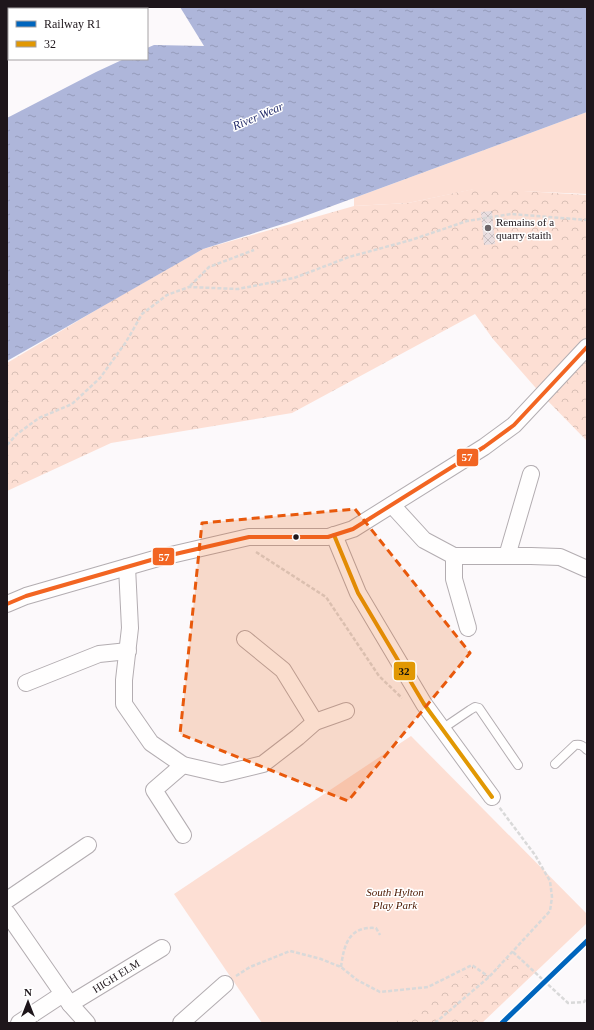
<svg xmlns="http://www.w3.org/2000/svg" width="594" height="1030" font-family="'Times New Roman',serif">
  <defs>
    <pattern id="forest-crowns" width="20" height="18" patternUnits="userSpaceOnUse"><rect width="20" height="18" fill="#fddfd4"/><path d="M2 6a3 3 0 1 1 6 0M12 15a3 3 0 1 1 6 0" fill="none" stroke="#d8bfb5"/></pattern>
    <pattern id="water-ripples" width="26" height="14" patternUnits="userSpaceOnUse"><rect width="26" height="14" fill="#aeb6da"/><path d="M2 4q2-2 4 0t4 0M15 11q2-2 4 0t4 0" fill="none" stroke="#959cba"/></pattern>
    <pattern id="building-cross-hatch" width="8" height="8" patternUnits="userSpaceOnUse"><rect width="8" height="8" fill="#e9dee0"/><path d="M0 0l8 8M0 8l8-8" fill="none" stroke="#c7bec0"/></pattern>
  </defs>
  <rect width="100%" height="100%" fill="#fcf9fb"/>
  <!-- green -->
  <g fill="#fddfd4">
    <path d="M587,112V194L475,189L408,203L354,206V198Z"/>
    <path d="M411,736L587,914V923L482,1023H262L174,894Z"/>
  </g>
  <!-- forest -->
  <g fill="url(#forest-crowns)">
    <path d="M7,7H77L72,9H9V37L7,38Z"/>
    <path d="M478,188L587,195V441L542,395L493,339L475,314L292,413L111,443L7,491V363L113,300L203,249L354,206L408,203Z"/>
    <path d="M513,952L534,971L481,1023H393L431,1001L472,970V965L489,977Z"/>
  </g>
  <!-- water -->
  <path fill="url(#water-ripples)" d="M180,7H587V112L286,223L203,249L7,361V118L96,72L124,59H147V48L154,45L204,46Z"/>
  <!-- building -->
  <path fill="url(#building-cross-hatch)" d="M492,211L495,244L484,245L481,212Z"/>
  <g fill="none" stroke-linecap="round" stroke-linejoin="round">
    <!-- service casing -->
    <g stroke="#b3adb1" stroke-width="10">
      <g id="service">
        <path d="M442,729L470,710L475,707L479,708L518,765"/>
        <path d="M555,764L575,745C581,744 583,746 587,750"/>
      </g>
    </g>
    <!-- minor casing -->
    <g stroke="#b3adb1" stroke-width="18">
      <g id="minor">
        <path d="M392,505L424,540L454,556H531L560,557L587,569"/>
        <path d="M334,535L358,593L424,704L492,797"/>
        <path d="M454,556V579L468,628"/>
        <path d="M507,556L531,474"/>
        <path d="M127,567L130,628L124,680V704L151,743L183,765L222,774L263,764L298,737L315,722L346,711"/>
        <path d="M7,604L26,596L158,558L249,537H328L353,529L484,447L514,425L587,347"/>
        <path d="M245,639L283,670L315,722"/>
        <path d="M26,683L99,654L128,651"/>
        <path d="M183,765L154,790L183,835"/>
        <path d="M7,900L88,845"/>
        <path d="M7,913L70,1004L87,1023"/>
        <path d="M70,1004L162,948"/>
        <path d="M19,1023L63,994"/>
        <path d="M181,1023L225,984"/>
      </g>
    </g>
    <!-- path -->
    <g stroke="#d9d9d9" stroke-width="2.5" stroke-dasharray="4 2" stroke-linecap="butt">
      <path d="M190,286L209,267L254,250"/>
      <path d="M7,445L17,434L39,418L72,404L100,378L126,342L142,314L167,295L189,287L238,289L294,278L349,257L411,240L467,221L511,214L587,220"/>
      <path d="M256,552L326,597L379,676L402,698"/>
      <path d="M513,952L568,1003L584,1002L587,998"/>
      <path d="M341,967C344,944 349,926 376,928L380,935"/>
      <path d="M236,976L250,967L290,951L321,959L341,967L357,980L380,992L428,987L472,965L489,977"/>
      <path d="M435,1023L489,977L550,911L552,897L550,881L535,855L499,807"/>
    </g>
    <!-- service -->
    <use href="#service" stroke="#fffefe" stroke-width="8"/>
    <!-- minor -->
    <use href="#minor" stroke="#fffefe" stroke-width="16"/>
    <!-- bus-1 casing -->
    <g stroke="#fff" stroke-width="7">
      <path id="bus-1" d="M334,535L358,593L424,704L492,797"/>
    </g>
    <!-- bus-2 casing -->
    <g stroke="#fff" stroke-width="7">
      <path id="bus-2" d="M7,604L26,596L158,558L249,537H328L353,529L484,447L514,425L587,347"/>
    </g>
    <!-- bus-1 -->
    <use href="#bus-1" stroke="#e19803" stroke-width="4"/>
    <!-- bus-2 -->
    <use href="#bus-2" stroke="#f26522" stroke-width="4"/>
    <!-- rail-1 casing -->
    <g stroke="#fff" stroke-width="8">
      <path id="rail-1" d="M502,1023L587,941"/>
    </g>
    <!-- rail-1 -->
    <use href="#rail-1" stroke="#0065bd" stroke-width="5"/>
  </g>
  <!-- marked area -->
  <path fill="#e8590c" fill-opacity="0.2" stroke="#e8590c" stroke-width="3" stroke-dasharray="8 5" stroke-linejoin="round" d="M355,509L470,653L348,801L180,734L202,523Z"/>
  <!-- markers -->
  <circle fill="#6c6569" stroke="#fff" stroke-width="1.5" cx="488" cy="228" r="4"/>
  <circle fill="#1e161b" stroke="#fff" stroke-width="1.5" cx="296" cy="537" r="3.5"/>
  <g text-anchor="middle" stroke-width="3" stroke-linejoin="round" paint-order="stroke">
    <!-- poi labels -->
    <g font-size="11" fill="#1e161b" stroke="#fff" text-anchor="start">
      <text x="496" y="226">Remains of a<tspan x="496" dy="13">quarry staith</tspan></text>
    </g>
    <!-- park labels -->
    <g font-size="11" font-style="italic" fill="#4b1800" stroke="#fff">
      <text x="395" y="896">South Hylton<tspan x="395" dy="13">Play Park</tspan></text>
    </g>
    <!-- street labels -->
    <g font-size="11" fill="#1e161b" stroke="#fff">
      <text transform="translate(116 976) rotate(-32)" y="4">HIGH ELM</text>
    </g>
    <!-- water labels -->
    <g font-size="12" font-style="italic" fill="#28306d" stroke="#fff">
      <text transform="translate(258 116) rotate(-23)" y="4">River Wear</text>
    </g>
  </g>
  <g stroke="#fff" stroke-width="1.5">
    <rect x="456" y="448" width="23" height="19" rx="4" fill="#f26522"/>
    <rect x="152" y="547" width="23" height="19" rx="4" fill="#f26522"/>
    <rect x="393" y="661" width="23" height="20" rx="4" fill="#e19803"/>
  </g>
  <g font-size="11" text-anchor="middle" font-weight="bold" fill="#fff">
    <text x="467" y="461">57</text>
    <text x="164" y="561">57</text>
  </g>
  <g font-size="11" text-anchor="middle" font-weight="bold" fill="#111">
    <text x="404" y="675">32</text>
  </g>
  <!-- border -->
  <rect width="594" height="1030" fill="none" stroke="#1e161b" stroke-width="16"/>
  <!-- legend -->
  <rect x="8" y="8" width="140" height="52" fill="#ffffff" stroke="#a5a2a4"/>
  <rect x="16" y="21" width="20" height="6" fill="#0065bd" stroke="#a5a2a4"/>
  <text x="44" y="28" font-size="12" fill="#1e161b">Railway R1</text>
  <rect x="16" y="41" width="20" height="6" fill="#e19803" stroke="#a5a2a4"/>
  <text x="44" y="48" font-size="12" fill="#1e161b">32</text>
  <!-- north arrow -->
  <g transform="translate(28 1002)" stroke="#ffffff" stroke-width="3" paint-order="stroke">
  <path d="M0-3L7 15L0 10L-7 15Z" fill="#1e161b"/>
  <text y="-6" font-size="11" font-weight="bold" text-anchor="middle" fill="#1e161b">N</text>
  </g>
</svg>
